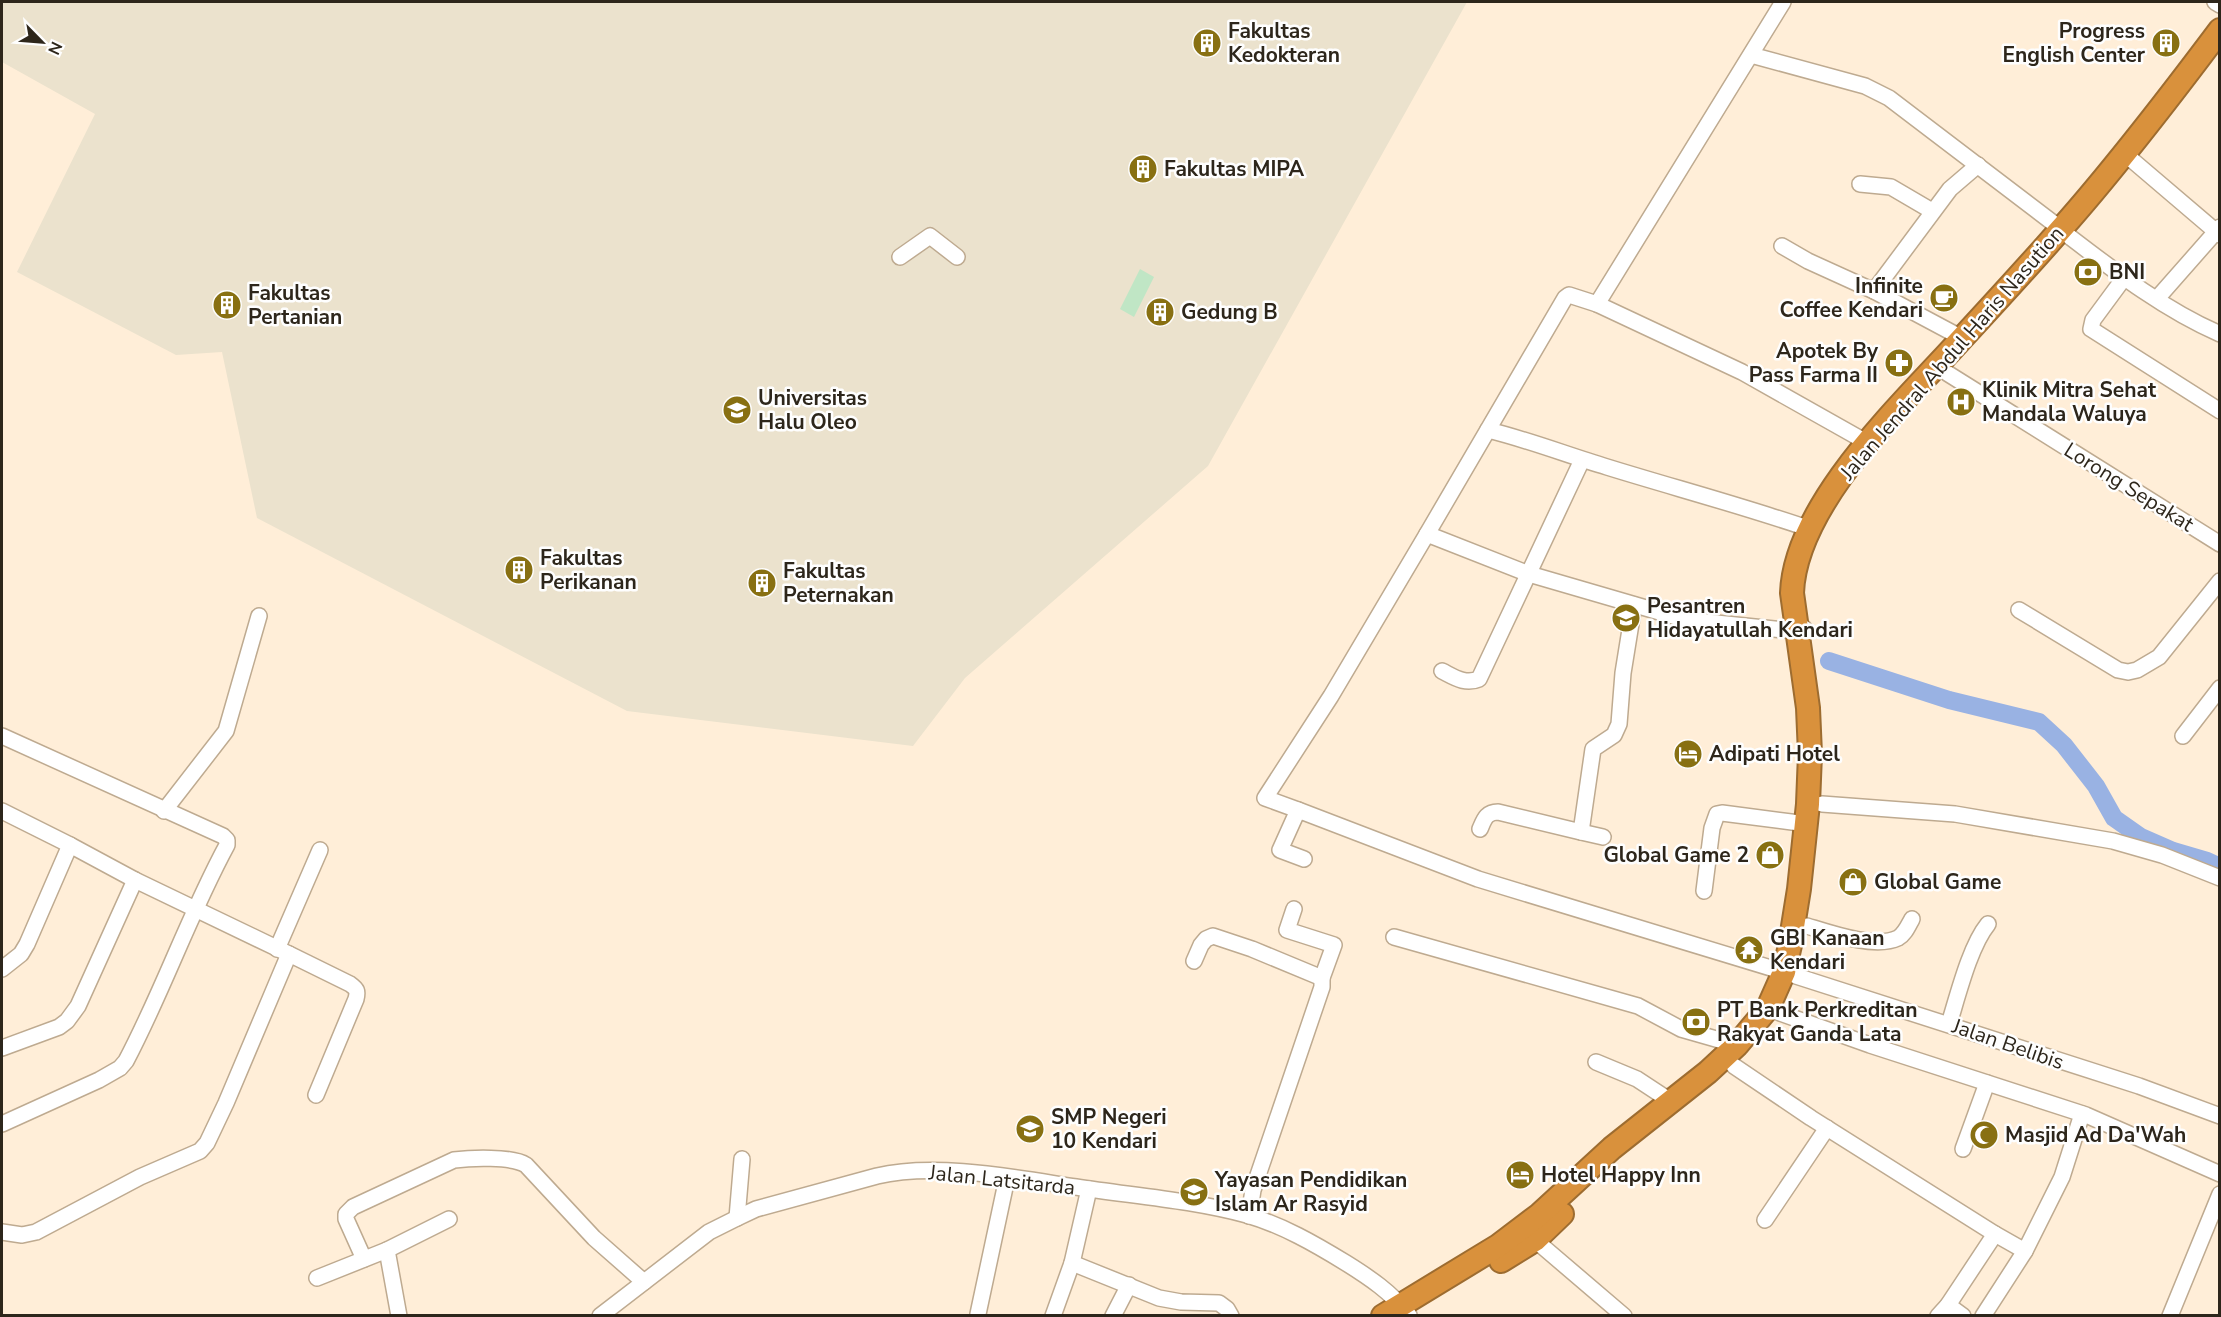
<svg xmlns="http://www.w3.org/2000/svg" width="2221" height="1317" font-family="'Nunito Sans',sans-serif">
  <rect width="100%" height="100%" fill="#ffeed8"/>
  <!-- education -->
  <path fill="#ebe2cd" d="M2,2H1467L1208,466L965,678L913,746L627,711L257,518L222,352L176,355L17,272L95,114L2,62Z"/>
  <!-- green -->
  <path fill="#c0e6c5" d="M1140,269L1154,277L1134,317L1120,309Z"/>
  <g fill="none" stroke-linecap="round" stroke-linejoin="round">
    <!-- river -->
    <path stroke="#99b2e3" stroke-width="18" d="M1829,661L1949,700L2039,722L2064,745L2096,786L2114,818L2141,837L2173,851L2207,861L2220,867"/>
    <!-- minor casing -->
    <g stroke="#beaa90" stroke-width="18">
      <g id="minor">
        <path d="M2215,2L2220,5"/>
        <path d="M1751,55L1865,86L1889,98L2061,229"/>
        <path d="M2132,160L2220,235"/>
        <path d="M1860,184L1891,187L1932,211"/>
        <path d="M2070,237C2117,273 2165,310 2220,334"/>
        <path d="M1782,246L1808,261L1874,291"/>
        <path d="M900,257L930,236L957,257"/>
        <path d="M2124,278L2093,320L2091,329L2220,411"/>
        <path d="M2161,294L2220,227"/>
        <path d="M1597,304L1783,2"/>
        <path d="M1962,338L1874,291L1950,189L1978,165"/>
        <path d="M1947,373L2220,544"/>
        <path d="M1488,430C1529,440 1567,455 1607,467C1675,488 1743,506 1810,529"/>
        <path d="M1427,534L1565,298L1569,295L1597,304L1742,372L1868,443"/>
        <path d="M2019,610L2118,670L2128,672L2137,670L2159,657L2220,581"/>
        <path d="M1442,671C1454,677 1465,685 1479,679L1582,460"/>
        <path d="M2,736L223,836L227,840V845C189,915 163,991 126,1061L120,1068L99,1080L2,1124"/>
        <path d="M2183,736L2220,688"/>
        <path d="M1822,804L1955,814L2113,841L2162,855L2220,878"/>
        <path d="M1298,810L1265,798L1331,696L1427,534L1529,574L1687,620L1784,630L1804,628"/>
        <path d="M2,811L70,845"/>
        <path d="M164,811L226,731L259,616"/>
        <path d="M1480,829C1484,820 1486,812 1498,812L1581,832L1593,749L1614,735L1619,724L1623,673L1634,605"/>
        <path d="M1581,832L1603,837"/>
        <path d="M1304,859L1280,850L1298,810L1478,879L1784,972"/>
        <path d="M1704,891L1712,828L1717,814L1722,813L1807,824"/>
        <path d="M1807,926C1830,933 1875,949 1898,938C1905,934 1908,926 1912,919"/>
        <path d="M1394,937L1638,1006L1681,1029L1737,1045"/>
        <path d="M277,949L320,850"/>
        <path d="M289,954L350,984C357,989 358,991 356,999L316,1095"/>
        <path d="M1194,961L1201,945L1206,939L1213,936L1252,949L1322,978"/>
        <path d="M2,969L21,954L27,944L70,845L135,880L289,954L226,1103L207,1143L200,1151L140,1177L36,1232L22,1235L2,1232"/>
        <path d="M1796,976L2139,1086L2220,1116"/>
        <path d="M1780,1013L1870,1045L2086,1115L2220,1174"/>
        <path d="M1949,1024C1958,995 1970,946 1988,924"/>
        <path d="M2,1048L59,1027L67,1021L78,1006L135,880"/>
        <path d="M1596,1062L1637,1079L1672,1102"/>
        <path d="M1734,1066L1811,1118L1995,1234L1948,1305L1938,1316"/>
        <path d="M1963,1149L1987,1083"/>
        <path d="M1089,1189L1072,1263L1159,1298L1181,1302L1219,1303L1227,1309L1231,1316"/>
        <path d="M1249,1216L1253,1190L1322,987V978L1334,945L1287,930L1294,909"/>
        <path d="M737,1218L742,1159"/>
        <path d="M1765,1220L1827,1128"/>
        <path d="M1995,1234L2025,1251L2062,1177L2082,1114"/>
        <path d="M1535,1240L1624,1316"/>
        <path d="M364,1259L346,1219V1214L353,1207L454,1160C470,1158 512,1156 526,1165L594,1238L644,1282"/>
        <path d="M317,1278L387,1250"/>
        <path d="M1948,1305L1963,1316"/>
        <path d="M978,1314L1007,1178"/>
        <path d="M399,1316L387,1250L449,1219"/>
        <path d="M600,1316L709,1232L737,1218L756,1209L877,1176C936,1162 1016,1178 1076,1187C1134,1196 1191,1200 1247,1215C1282,1225 1315,1244 1346,1263C1370,1278 1391,1292 1409,1315"/>
        <path d="M1053,1316L1072,1263"/>
        <path d="M1113,1316L1129,1285"/>
        <path d="M1983,1316L2025,1251"/>
        <path d="M2170,1316L2220,1194"/>
      </g>
    </g>
    <!-- highway casing -->
    <g stroke="#9d6c30" stroke-width="26">
      <g id="highway">
        <path d="M1501,1261L1535,1240L1562,1214"/>
        <path d="M1383,1316L1498,1246L1539,1215L1612,1148L1708,1072L1737,1045L1768,1008L1784,972L1790,945L1799,889L1808,804L1810,754L1808,708L1792,593C1795,506 1898,408 1954,347C1990,308 2026,269 2061,229C2117,166 2169,98 2220,30"/>
      </g>
    </g>
    <!-- minor -->
    <use href="#minor" stroke="#fff" stroke-width="15"/>
    <!-- highway -->
    <use href="#highway" stroke="#d9913c" stroke-width="22"/>
  </g>
  <!-- icons -->
  <defs>
    <g id="building-disc" transform="scale(1.5)"><circle r="9.5" fill="#887012" stroke="#fefefe"/><path d="M-4-6H4V6H1V3H-1V6H-4ZM-2.5-4.3h1.7v1.8h-1.7ZM.8-4.3h1.7v1.8H.8ZM-2.5-1h1.7V.8h-1.7ZM.8-1h1.7V.8H.8Z" fill="#fff"/></g>
    <g id="bank-disc" transform="scale(1.5)"><circle r="9.5" fill="#887012" stroke="#fefefe"/><path d="M-6-4H6V4H-6ZM0-2.3a2.3 2.3 0 1 0 0 4.6a2.3 2.3 0 1 0 0-4.6Z" fill="#fff"/></g>
    <g id="cafe-disc" transform="scale(1.5)"><circle r="9.5" fill="#887012" stroke="#fefefe"/><path d="M-5.5-4.5H6V0H3Q3 3.5 0 3.5H-2.5Q-5.5 3.5-5.5 0ZM3-3.2v2h1.7v-2ZM-6 4.5H4V6H-6Z" fill="#fff"/></g>
    <g id="pharmacy-disc" transform="scale(1.5)"><circle r="9.5" fill="#887012" stroke="#fefefe"/><path d="M-2-6h4v4h4v4h-4v4h-4v-4h-4v-4h4Z" fill="#fff"/></g>
    <g id="hospital-disc" transform="scale(1.5)"><circle r="9.5" fill="#887012" stroke="#fefefe"/><path d="M-5-5h3v3.5h4V-5h3V5h-3V1.5h-4V5h-3Z" fill="#fff"/></g>
    <g id="university-disc" transform="scale(1.5)"><circle r="9.5" fill="#887012" stroke="#fefefe"/><path d="M0-5L7-2L0 1L-7-2ZM-4 1L0 2.5L4 1V4Q0 6-4 4Z" fill="#fff"/></g>
    <g id="school-disc" transform="scale(1.5)"><circle r="9.5" fill="#887012" stroke="#fefefe"/><path d="M0-5L7-2L0 1L-7-2ZM-4 1L0 2.5L4 1V4Q0 6-4 4Z" fill="#fff"/></g>
    <g id="hotel-disc" transform="scale(1.5)"><circle r="9.5" fill="#887012" stroke="#fefefe"/><path d="M-6-4.5h1.5V1H6V5H4.5V3h-9V5H-6ZM-4 0a1.8 1.8 0 1 1 3.6 0ZM.5 0V-2.5h3Q6-2.5 6 0Z" fill="#fff"/></g>
    <g id="shop-disc" transform="scale(1.5)"><circle r="9.5" fill="#887012" stroke="#fefefe"/><path d="M-5-2.5h2.3a2.7 3.5 0 0 1 5.4 0H5L5.5 6h-11ZM-1.5-2.5h3a1.5 2.3 0 0 0-3 0Z" fill="#fff"/></g>
    <g id="temple-disc" transform="scale(1.5)"><circle r="9.5" fill="#887012" stroke="#fefefe"/><path d="M0-6L5-2H3V0L6.5 2.5H4V6H1.5V3h-3V6H-4V2.5H-6.5L-3 0V-2H-5Z" fill="#fff"/></g>
    <g id="mosque-disc" transform="scale(1.5)"><circle r="9.5" fill="#887012" stroke="#fefefe"/><path d="M3.5-4.9A6 6 0 1 0 3.5 4.9A5 5 0 1 1 3.5-4.9Z" fill="#fff"/></g>
  </defs>
  <g fill-rule="evenodd">
    <use href="#building-disc" x="1207" y="43"/>
    <use href="#building-disc" x="2166" y="43"/>
    <use href="#building-disc" x="1143" y="169"/>
    <use href="#bank-disc" x="2088" y="272"/>
    <use href="#cafe-disc" x="1944" y="298"/>
    <use href="#building-disc" x="227" y="305"/>
    <use href="#building-disc" x="1160" y="312"/>
    <use href="#pharmacy-disc" x="1899" y="363"/>
    <use href="#hospital-disc" x="1961" y="402"/>
    <use href="#university-disc" x="737" y="410"/>
    <use href="#building-disc" x="519" y="570"/>
    <use href="#building-disc" x="762" y="583"/>
    <use href="#school-disc" x="1626" y="618"/>
    <use href="#hotel-disc" x="1688" y="754"/>
    <use href="#shop-disc" x="1770" y="855"/>
    <use href="#shop-disc" x="1853" y="882"/>
    <use href="#temple-disc" x="1749" y="950"/>
    <use href="#bank-disc" x="1696" y="1022"/>
    <use href="#school-disc" x="1030" y="1129"/>
    <use href="#mosque-disc" x="1984" y="1135"/>
    <use href="#hotel-disc" x="1520" y="1175"/>
    <use href="#school-disc" x="1194" y="1192"/>
  </g>
  <g text-anchor="middle" stroke-width="5" stroke-linejoin="round" paint-order="stroke">
    <!-- poi labels -->
    <g font-size="21" font-weight="bold" fill="#2d261b" stroke="#fefefe" text-anchor="start">
      <text x="1228" y="38">Fakultas<tspan x="1228" dy="24">Kedokteran</tspan></text>
      <text x="2145" y="38" text-anchor="end">Progress<tspan x="2145" dy="24">English Center</tspan></text>
      <text x="1164" y="176">Fakultas MIPA</text>
      <text x="2109" y="279">BNI</text>
      <text x="1923" y="293" text-anchor="end">Infinite<tspan x="1923" dy="24">Coffee Kendari</tspan></text>
      <text x="248" y="300">Fakultas<tspan x="248" dy="24">Pertanian</tspan></text>
      <text x="1181" y="319">Gedung B</text>
      <text x="1878" y="358" text-anchor="end">Apotek By<tspan x="1878" dy="24">Pass Farma II</tspan></text>
      <text x="1982" y="397">Klinik Mitra Sehat<tspan x="1982" dy="24">Mandala Waluya</tspan></text>
      <text x="758" y="405">Universitas<tspan x="758" dy="24">Halu Oleo</tspan></text>
      <text x="540" y="565">Fakultas<tspan x="540" dy="24">Perikanan</tspan></text>
      <text x="783" y="578">Fakultas<tspan x="783" dy="24">Peternakan</tspan></text>
      <text x="1647" y="613">Pesantren<tspan x="1647" dy="24">Hidayatullah Kendari</tspan></text>
      <text x="1709" y="761">Adipati Hotel</text>
      <text x="1749" y="862" text-anchor="end">Global Game 2</text>
      <text x="1874" y="889">Global Game</text>
      <text x="1770" y="945">GBI Kanaan<tspan x="1770" dy="24">Kendari</tspan></text>
      <text x="1717" y="1017">PT Bank Perkreditan<tspan x="1717" dy="24">Rakyat Ganda Lata</tspan></text>
      <text x="1051" y="1124">SMP Negeri<tspan x="1051" dy="24">10 Kendari</tspan></text>
      <text x="2005" y="1142">Masjid Ad Da'Wah</text>
      <text x="1541" y="1182">Hotel Happy Inn</text>
      <text x="1215" y="1187">Yayasan Pendidikan<tspan x="1215" dy="24">Islam Ar Rasyid</tspan></text>
    </g>
    <!-- street labels -->
    <g font-size="21" fill="#2d261b" stroke="#fefefe">
      <text transform="translate(1952 353) rotate(-49)" y="7">Jalan Jendral Abdul Haris Nasution</text>
      <text transform="translate(2129 487) rotate(32)" y="7">Lorong Sepakat</text>
      <text transform="translate(2008 1044) rotate(19)" y="7">Jalan Belibis</text>
      <text transform="translate(1002 1180) rotate(6)" y="7">Jalan Latsitarda</text>
    </g>
  </g>
  <!-- border -->
  <rect width="2221" height="1317" fill="none" stroke="#2d261b" stroke-width="6"/>
  <!-- north arrow -->
  <g transform="translate(42 42) rotate(115)" stroke="#fefefe" stroke-width="4.5" paint-order="stroke">
  <path d="M0-4.5L10 22L0 15L-10 22Z" fill="#2d261b"/>
  <text y="-9" font-size="16" font-weight="bold" text-anchor="middle" fill="#2d261b">N</text>
  </g>
</svg>
